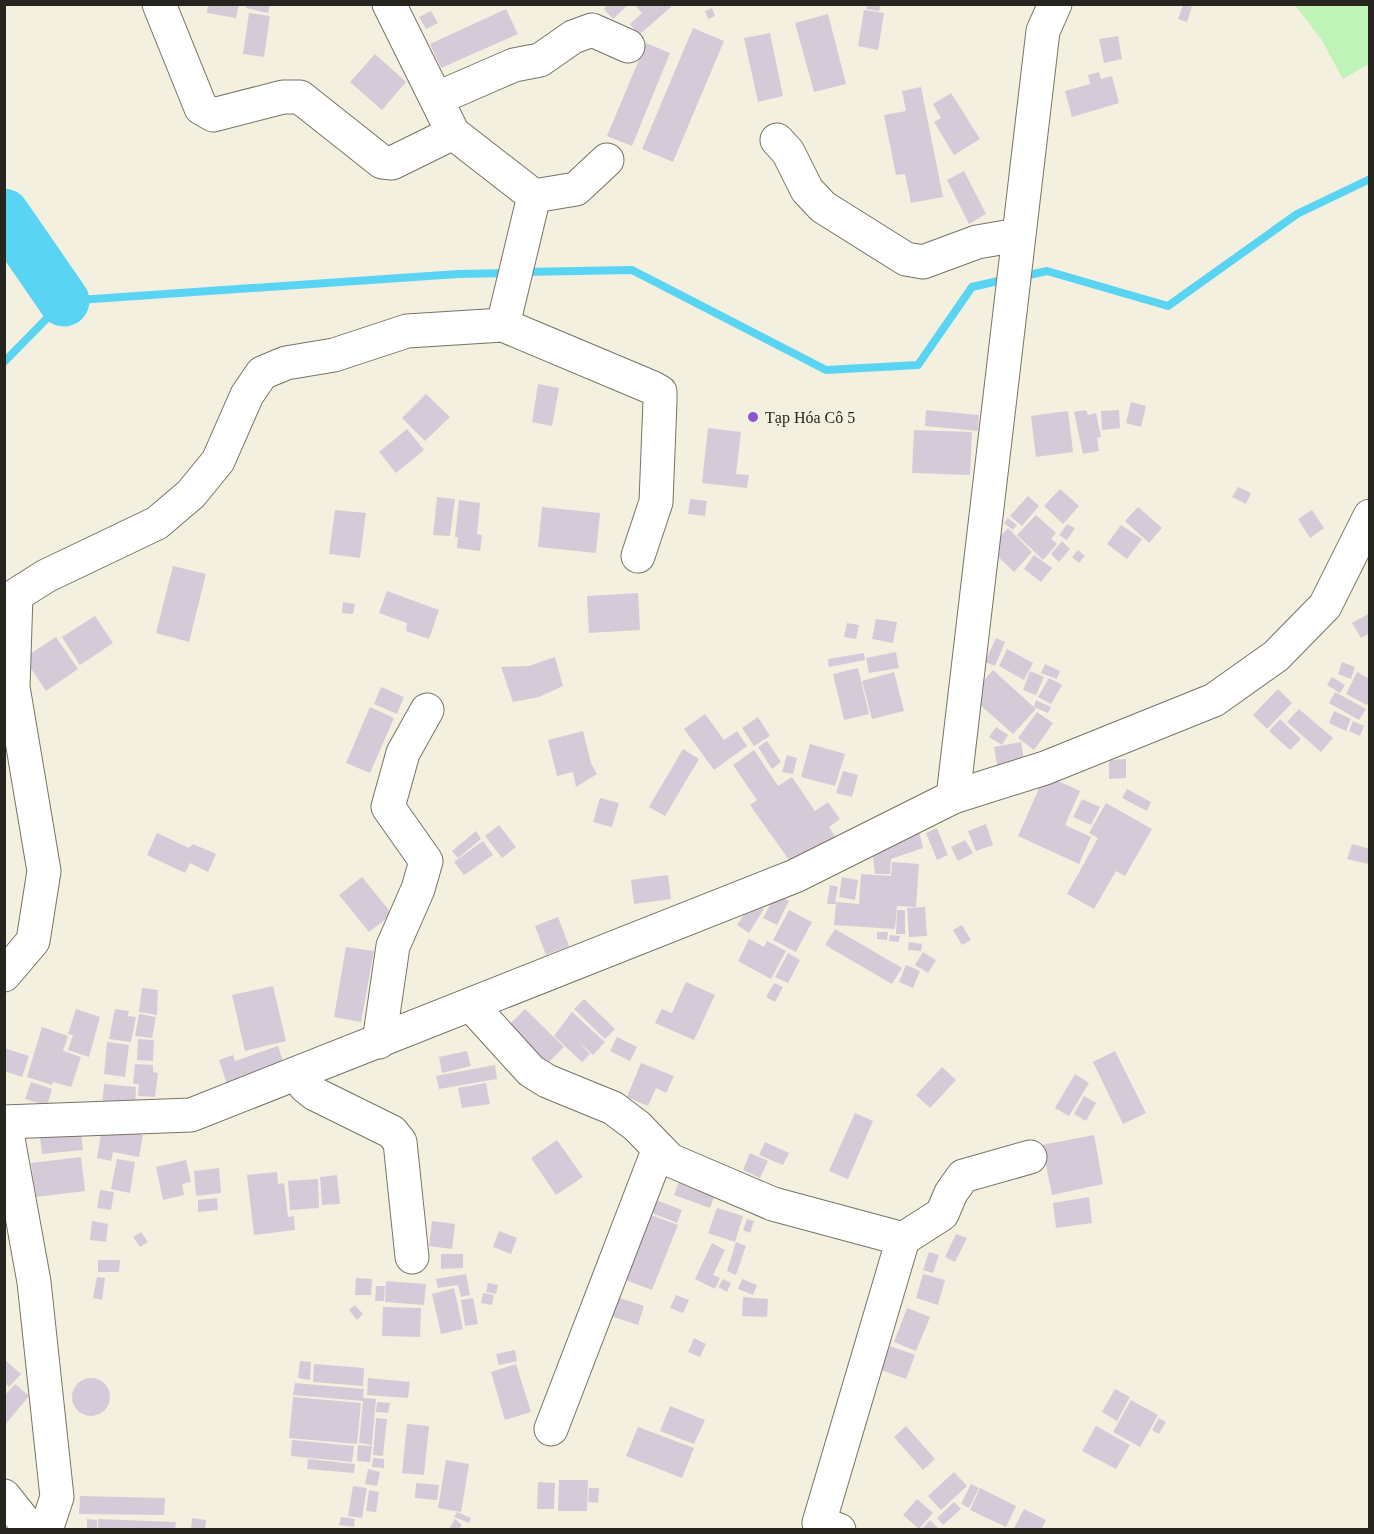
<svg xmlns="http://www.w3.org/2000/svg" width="1374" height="1534" font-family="'Times New Roman',serif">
  <rect width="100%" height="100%" fill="#f4f0e0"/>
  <!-- green -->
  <path fill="#c0f3b7" d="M1295,5H1369V64L1343,79L1321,39Z"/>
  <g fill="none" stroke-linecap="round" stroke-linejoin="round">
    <!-- stream -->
    <g stroke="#59d4f3" stroke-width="8">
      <path d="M522,272L632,270L826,370L918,365L972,287L1007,279"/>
      <path d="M1020,277L1047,271L1168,306L1297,214L1370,179"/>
      <path d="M4,362L64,301L458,274L510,273"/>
    </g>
    <!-- river -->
    <path stroke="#59d4f3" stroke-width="51" d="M4,214L64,301"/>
  </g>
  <!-- building -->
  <g fill="#d5cad8">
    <path d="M208,4H239L236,18L207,13Z"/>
    <path d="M246,4H270L268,13L246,8Z"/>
    <path d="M608,4H629L613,19L604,9Z"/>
    <path d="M634,4H669L671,7L639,35L630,24L642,13Z"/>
    <path d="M867,4H881L879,11L866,9Z"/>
    <path d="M1183,5L1192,7L1187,22L1178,19Z"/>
    <path d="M712,8L715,16L708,19L705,11Z"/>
    <path d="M506,9L518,34L441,68L430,44Z"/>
    <path d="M864,10L884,13L878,50L858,46Z"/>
    <path d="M431,11L438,23L426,29L419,17Z"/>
    <path d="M249,13L270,16L264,57L243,54Z"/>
    <path d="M828,14L846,84L814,92L795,23Z"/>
    <path d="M693,28L724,41L673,162L642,149Z"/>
    <path d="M770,33L783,96L758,102L744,38Z"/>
    <path d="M1118,36L1122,59L1104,63L1099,39Z"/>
    <path d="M646,43L670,53L632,146L607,136Z"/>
    <path d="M375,54L406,82L382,110L350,82Z"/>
    <path d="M1099,72L1101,79L1112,76L1119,103L1072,117L1065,91L1090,84L1088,75Z"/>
    <path d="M921,87L943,197L911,203L905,174L896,175L884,115L906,111L902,91Z"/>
    <path d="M951,93L980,139L954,155L934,122L941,118L933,104Z"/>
    <path d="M964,171L986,214L969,224L947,180Z"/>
    <path d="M538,384L559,388L552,426L532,422Z"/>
    <path d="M426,394L450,417L425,441L402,418Z"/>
    <path d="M1131,402L1146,406L1141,427L1126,423Z"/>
    <path d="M926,410L979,415L978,431L925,426Z"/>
    <path d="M1086,410L1088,415L1096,413L1101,437L1097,438L1099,451L1083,454L1074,412Z"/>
    <path d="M1119,410L1120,428L1102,430L1101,411Z"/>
    <path d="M1068,411L1073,452L1036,457L1031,416Z"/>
    <path d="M708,428L741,432L736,474L749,475L747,488L702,483Z"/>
    <path d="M407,429L424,450L396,473L379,452Z"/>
    <path d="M914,430L972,432L970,475L912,473Z"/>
    <path d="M1238,487L1251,493L1246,504L1232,497Z"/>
    <path d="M1060,489L1079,506L1063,524L1044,506Z"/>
    <path d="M1028,496L1039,506L1022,526L1010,516Z"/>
    <path d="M437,497L455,499L450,536L433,535Z"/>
    <path d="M690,499L707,501L705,516L688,514Z"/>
    <path d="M459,500L480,503L477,534L482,535L480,551L457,548L458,537H455Z"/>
    <path d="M542,507L600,513L596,553L538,547Z"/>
    <path d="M1138,507L1162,528L1149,543L1125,521Z"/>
    <path d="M335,510L366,513L360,558L329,554Z"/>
    <path d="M1312,510L1324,528L1310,538L1298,519Z"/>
    <path d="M1036,515L1056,533L1051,539L1057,544L1043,560L1017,535Z"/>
    <path d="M1008,518L1017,525L1013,530L1004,523Z"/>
    <path d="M1067,524L1075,528L1067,540L1059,535Z"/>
    <path d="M1121,525L1142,539L1127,559L1107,544Z"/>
    <path d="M1008,528L1032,552L1014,572L989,548Z"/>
    <path d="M1062,541L1070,549L1059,562L1051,554Z"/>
    <path d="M1078,550L1085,556L1079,563L1072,557Z"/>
    <path d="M1034,555L1052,568L1041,582L1024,569Z"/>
    <path d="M173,566L206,574L189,642L156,633Z"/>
    <path d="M387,591L439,610L429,639L406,631L407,623L379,613Z"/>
    <path d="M638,593L640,630L589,633L587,596Z"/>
    <path d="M343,602L355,604L353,614L342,613Z"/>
    <path d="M1370,613V633L1361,638L1352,623Z"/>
    <path d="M95,616L113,643L80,665L62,637Z"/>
    <path d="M876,619L897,622L893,643L872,639Z"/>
    <path d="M847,623L859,625L856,639L844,637Z"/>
    <path d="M56,637L78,669L46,691L24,658Z"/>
    <path d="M996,638L1005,642L995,666L985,662Z"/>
    <path d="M1007,649L1033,663L1024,680L999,666Z"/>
    <path d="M896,652L899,668L869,673L866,658Z"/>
    <path d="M864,653L865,660L829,667L828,659Z"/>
    <path d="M555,657L563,686L539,697L513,702L501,667L529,666Z"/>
    <path d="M1342,662L1355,667L1351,679L1338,674Z"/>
    <path d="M1045,664L1060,671L1057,679L1041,673Z"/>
    <path d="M858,668L869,714L844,720L833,674Z"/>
    <path d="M993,670L1036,709L1013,734L970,696Z"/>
    <path d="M1030,671L1044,677L1036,695L1023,690Z"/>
    <path d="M894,672L904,711L872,719L862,681Z"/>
    <path d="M1357,672L1370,679V700L1367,705L1346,694Z"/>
    <path d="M1332,677L1345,685L1340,693L1327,685Z"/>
    <path d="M1049,678L1062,685L1051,704L1038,697Z"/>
    <path d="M381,687L404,697L397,714L374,704Z"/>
    <path d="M1278,689L1292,703L1267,729L1253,715Z"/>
    <path d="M1335,692L1366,709L1359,720L1329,703Z"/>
    <path d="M1036,700L1051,707L1048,713L1034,707Z"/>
    <path d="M370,707L394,718L370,773L346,763Z"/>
    <path d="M1299,709L1333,738L1321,752L1287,722Z"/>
    <path d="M1334,711L1351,719L1346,731L1329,723Z"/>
    <path d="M1037,712L1053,723L1034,750L1018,738Z"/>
    <path d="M705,714L724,740L737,731L747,746L714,770L684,729Z"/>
    <path d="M758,717L770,736L754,746L742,728Z"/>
    <path d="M1280,719L1301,739L1290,750L1269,731Z"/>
    <path d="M1353,721L1364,726L1360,736L1349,731Z"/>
    <path d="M996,727L1008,735L1002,745L989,737Z"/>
    <path d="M583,731L591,763L597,774L576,787L573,772L557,776L548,740Z"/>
    <path d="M767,741L781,762L772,769L758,747Z"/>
    <path d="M1021,742L1026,772L999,777L994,747Z"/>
    <path d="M810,744L845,754L835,786L801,777Z"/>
    <path d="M683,749L699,759L665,816L649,807Z"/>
    <path d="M754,750L778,786L792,777L815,811L828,802L840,819L829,827L836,838L794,867L750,805L757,800L733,765Z"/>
    <path d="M787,755L797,758L793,774L782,772Z"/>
    <path d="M1126,759V778L1109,779V760Z"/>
    <path d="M843,771L858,775L852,797L836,793Z"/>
    <path d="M1045,775L1080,791L1065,825L1091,837L1079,864L1018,836Z"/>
    <path d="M1127,789L1151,802L1147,811L1122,798Z"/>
    <path d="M600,798L619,803L612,827L593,822Z"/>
    <path d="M1082,799L1100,807L1091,825L1073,817Z"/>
    <path d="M1106,803L1152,829L1125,876L1116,871L1094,909L1067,894L1098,838L1089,833Z"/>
    <path d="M986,824L993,845L976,851L968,831Z"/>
    <path d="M499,825L516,847L502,858L485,836Z"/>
    <path d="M937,828L948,855L937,860L926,833Z"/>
    <path d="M476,831L481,839L458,858L452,851Z"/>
    <path d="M919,831L923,848L891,859L890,874H875L872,850Z"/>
    <path d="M157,833L189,848L193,844L216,854L208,872L190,863L185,873L147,855Z"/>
    <path d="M965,840L973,853L958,861L951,847Z"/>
    <path d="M483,841L493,855L464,875L454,862Z"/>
    <path d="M1352,844L1370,849L1368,864L1347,859Z"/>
    <path d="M892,862L919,864L916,907L897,906L895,929L834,925L836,904H827L830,885L838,887L835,902L859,904L861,874L891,876Z"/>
    <path d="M668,875L671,899L634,904L631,880Z"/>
    <path d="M362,877L392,914L369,932L339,895Z"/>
    <path d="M842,877L858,880L855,900L839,897Z"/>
    <path d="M776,894L789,901L777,925L763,918Z"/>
    <path d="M752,902L764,909L749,933L737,925Z"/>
    <path d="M925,907L927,936L909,937L907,908Z"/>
    <path d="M789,910L812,922L796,952L773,940Z"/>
    <path d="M897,910H905V934H896Z"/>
    <path d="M558,917L569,946L546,955L535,926Z"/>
    <path d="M962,925L971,940L962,945L953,930Z"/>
    <path d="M835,929L902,968L892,984L825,945Z"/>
    <path d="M877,932H888L887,940L877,939Z"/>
    <path d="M890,935L900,936L899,942L889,941Z"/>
    <path d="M749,939L764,947L767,941L786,951L771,979L738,961Z"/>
    <path d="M909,942L922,944L921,951L908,950Z"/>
    <path d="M346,947L374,951L361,1022L334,1017Z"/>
    <path d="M923,952L936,960L928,973L915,965Z"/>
    <path d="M788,953L800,960L788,983L775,977Z"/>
    <path d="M906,965L920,971L913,988L899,982Z"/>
    <path d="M686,982L715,995L694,1040L655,1023L662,1009L672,1013Z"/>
    <path d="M774,983L783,987L775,1002L766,997Z"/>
    <path d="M273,986L286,1041L245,1051L232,995Z"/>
    <path d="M142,988L158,990L157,1015L139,1012Z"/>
    <path d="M584,999L615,1029L605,1039L574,1009Z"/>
    <path d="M76,1009L100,1017L89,1057L68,1050L73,1035L68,1034Z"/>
    <path d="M115,1009L129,1011L128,1016L136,1017L131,1042L109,1039Z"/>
    <path d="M525,1009L564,1047L540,1071L501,1033Z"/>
    <path d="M572,1012L605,1042L593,1055L578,1041L590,1054L582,1062L554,1036Z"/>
    <path d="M139,1014L156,1017L152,1038L135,1036Z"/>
    <path d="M42,1027L68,1036L63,1051L81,1057L71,1087L53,1082L52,1085L27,1077Z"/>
    <path d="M617,1037L637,1047L630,1061L610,1051Z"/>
    <path d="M138,1039L154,1040L153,1061L137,1060Z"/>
    <path d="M107,1042L129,1045L125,1077L104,1074Z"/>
    <path d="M278,1046L285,1067L230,1093L219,1060L233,1055L235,1061Z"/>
    <path d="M4,1048L29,1056L22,1077L4,1071Z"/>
    <path d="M467,1051L471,1066L442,1073L439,1057Z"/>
    <path d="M1115,1051L1146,1113L1123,1124L1093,1062Z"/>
    <path d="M641,1063L674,1076L666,1093L656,1088L648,1106L627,1097Z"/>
    <path d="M135,1064L153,1065V1072L158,1073L155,1097L138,1096L139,1084H133Z"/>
    <path d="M495,1065L497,1079L439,1089L436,1076Z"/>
    <path d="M942,1067L956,1080L930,1108L916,1095Z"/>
    <path d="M1075,1074L1089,1083L1069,1116L1055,1108Z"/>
    <path d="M31,1082L52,1089L47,1106L25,1099Z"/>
    <path d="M486,1083L490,1104L462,1108L458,1088Z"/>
    <path d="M104,1084L136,1087L135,1109L102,1106Z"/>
    <path d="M1084,1096L1096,1103L1086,1121L1074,1114Z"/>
    <path d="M855,1113L873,1121L848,1179L829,1171Z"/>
    <path d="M102,1127L143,1135L139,1157L113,1152L111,1161L97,1158Z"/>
    <path d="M81,1132L83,1150L42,1154L40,1137Z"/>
    <path d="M1094,1135L1103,1184L1052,1195L1042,1145Z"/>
    <path d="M557,1140L583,1177L556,1195L531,1158Z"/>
    <path d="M765,1142L789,1153L783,1165L759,1155Z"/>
    <path d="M750,1153L768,1161L760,1178L743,1170Z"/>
    <path d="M81,1157L85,1191L36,1197L31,1163Z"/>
    <path d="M117,1159L135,1162L130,1193L111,1189Z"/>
    <path d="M186,1160L191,1182L182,1184L184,1195L163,1200L156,1167Z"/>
    <path d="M219,1168L221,1193L196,1196L194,1171Z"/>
    <path d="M277,1172L278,1184L284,1183L288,1217L294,1216L295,1230L254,1235L247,1175Z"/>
    <path d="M337,1175L340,1204L322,1205L320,1177Z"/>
    <path d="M318,1179L319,1208L290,1210L288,1181Z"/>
    <path d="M680,1179L716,1192L710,1208L674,1195Z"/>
    <path d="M100,1190L114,1192L111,1210L97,1208Z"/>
    <path d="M1089,1197L1092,1223L1056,1228L1053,1203Z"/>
    <path d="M217,1198L218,1210L198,1212V1200Z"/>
    <path d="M656,1200L682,1210L677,1223L650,1212Z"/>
    <path d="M717,1208L743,1216L735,1242L708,1233Z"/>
    <path d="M648,1214L678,1225L652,1290L623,1279Z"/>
    <path d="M747,1219L754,1221L750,1233L743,1230Z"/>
    <path d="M92,1221L108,1224L106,1242L90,1240Z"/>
    <path d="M432,1221L455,1224L452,1249L429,1246Z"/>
    <path d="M499,1231L517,1238L511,1254L493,1247Z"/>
    <path d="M141,1232L148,1242L140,1247L133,1237Z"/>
    <path d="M956,1234L967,1238L955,1262L945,1257Z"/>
    <path d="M736,1242L746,1246L736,1275L727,1271Z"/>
    <path d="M712,1243L725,1250L713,1275L720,1278L715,1289L695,1279Z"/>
    <path d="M929,1252L939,1255L933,1273L923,1270Z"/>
    <path d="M441,1254H463V1268L441,1269Z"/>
    <path d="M98,1260H120L119,1272H98Z"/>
    <path d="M466,1274L470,1295L461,1297L458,1285L438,1288L436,1279Z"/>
    <path d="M923,1274L945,1280L938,1305L916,1298Z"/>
    <path d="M97,1277L105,1278L102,1300L93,1298Z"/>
    <path d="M356,1278L372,1279L371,1295H355Z"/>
    <path d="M723,1279L731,1283L727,1292L718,1287Z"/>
    <path d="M742,1279L757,1285L753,1295L738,1289Z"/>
    <path d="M386,1281L426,1284L424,1305L385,1302Z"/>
    <path d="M488,1283L498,1285L496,1294L486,1292Z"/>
    <path d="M376,1286H385L384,1301H375Z"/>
    <path d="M454,1288L463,1329L441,1334L432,1294Z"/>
    <path d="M483,1293L494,1295L492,1305L481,1303Z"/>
    <path d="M676,1295L689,1300L683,1313L670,1308Z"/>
    <path d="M614,1296L644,1306L638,1325L608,1315Z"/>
    <path d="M743,1297L768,1299L767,1317L742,1316Z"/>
    <path d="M473,1298L478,1324L465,1326L461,1300Z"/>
    <path d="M355,1305L363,1314L357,1320L349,1310Z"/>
    <path d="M383,1307L421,1308L420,1337L382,1336Z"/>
    <path d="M907,1308L930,1317L916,1351L894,1342Z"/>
    <path d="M694,1338L706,1344L700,1357L688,1352Z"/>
    <path d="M890,1346L915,1355L906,1379L881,1370Z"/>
    <path d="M515,1350L517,1361L499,1365L496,1354Z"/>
    <path d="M5,1360L21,1374L9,1387L5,1383Z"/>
    <path d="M300,1361L311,1362L310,1380L298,1378Z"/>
    <path d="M314,1364L364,1368L363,1386L313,1382Z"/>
    <path d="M516,1364L531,1412L505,1420L491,1372Z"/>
    <path d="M368,1378L410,1382L408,1398L367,1395Z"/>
    <circle cx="91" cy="1397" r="19"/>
    <path d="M295,1383L364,1389L363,1398L376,1399L372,1445L359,1443L363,1401L293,1395Z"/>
    <path d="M15,1384L29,1396L4,1426V1396Z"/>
    <path d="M1115,1389L1130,1397L1117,1421L1102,1412Z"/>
    <path d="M293,1397L361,1403L357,1444L289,1438Z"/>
    <path d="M1131,1400L1158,1415L1140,1447L1113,1432Z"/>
    <path d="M377,1402L390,1403L388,1413L376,1412Z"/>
    <path d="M670,1406L705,1420L694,1444L660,1431Z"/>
    <path d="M376,1418L387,1419L383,1456L373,1455Z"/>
    <path d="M1159,1418L1166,1422L1159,1434L1152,1430Z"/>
    <path d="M407,1424L429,1426L424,1475L402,1473Z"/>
    <path d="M906,1426L935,1459L923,1470L894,1437Z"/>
    <path d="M1096,1426L1130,1445L1116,1469L1082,1451Z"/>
    <path d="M638,1427L694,1448L682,1478L626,1456Z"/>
    <path d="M292,1440L354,1446L352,1462L291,1456Z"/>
    <path d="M358,1445L372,1446L370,1462L357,1461Z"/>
    <path d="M373,1458L384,1459V1468L372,1467Z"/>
    <path d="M308,1459L355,1464L354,1473L307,1469Z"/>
    <path d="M446,1460L469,1464L461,1512L438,1508Z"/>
    <path d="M368,1469L380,1472L377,1486L365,1484Z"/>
    <path d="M954,1472L967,1486L941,1510L928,1496Z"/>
    <path d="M559,1480H588L587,1511H558Z"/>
    <path d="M538,1482L555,1483L554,1509H537Z"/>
    <path d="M416,1483L439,1485L437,1500L415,1498Z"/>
    <path d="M971,1484L979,1488L969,1508L961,1504Z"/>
    <path d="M353,1486L367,1488L362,1518L348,1516Z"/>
    <path d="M589,1488H599L598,1503L588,1502Z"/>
    <path d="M980,1488L1016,1506L1006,1527L970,1510Z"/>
    <path d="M369,1490L379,1492L376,1512L366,1511Z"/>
    <path d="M80,1496L165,1498L164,1515L79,1514Z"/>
    <path d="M917,1499L933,1513L919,1529L903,1515Z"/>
    <path d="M954,1502L961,1509L943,1525L937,1518Z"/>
    <path d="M1024,1509L1046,1520L1041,1530H1013Z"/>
    <path d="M457,1512L471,1518L469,1523L454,1517Z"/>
    <path d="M341,1517L355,1519L354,1527L339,1525Z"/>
    <path d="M192,1518L206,1520L205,1530H191Z"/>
    <path d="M87,1519L97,1520V1530H87Z"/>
    <path d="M98,1519L176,1522L175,1530H98Z"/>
    <path d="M455,1519L462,1525L458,1530H448Z"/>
    <path d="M930,1520L940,1530H921Z"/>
  </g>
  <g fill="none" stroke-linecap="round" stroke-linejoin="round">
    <!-- minor casing -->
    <g stroke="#777365" stroke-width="35">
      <g id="minor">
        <path d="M159,4L201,108L213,115L283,97H300L382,162L392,163L453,133"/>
        <path d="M389,4L453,133L534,196L503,325"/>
        <path d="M438,98L514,65L540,60L573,37L592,30L628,46"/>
        <path d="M777,140L788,152L807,190L823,207L906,259L923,262L977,242L1018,235"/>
        <path d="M534,196L576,189L607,160"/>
        <path d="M953,797L1043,31L1055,4"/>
        <path d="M4,975L33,941L44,871L13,687L16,595L46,576L157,523L191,494L218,461L247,395L262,373L286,363L334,355L407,331L503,325L653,388L660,392V401L656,502L638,556"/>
        <path d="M471,1005L531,1071L547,1081L613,1108L637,1126L670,1160L773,1204L903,1239L819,1523L839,1530"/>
        <path d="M379,1042L393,946L418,889L426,861L388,807L403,753L427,710"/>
        <path d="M299,1073L305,1086L315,1094L392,1132L400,1142L412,1257"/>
        <path d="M4,1122L191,1115L795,876L953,797L1045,768L1214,700L1276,656L1325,606L1370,516"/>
        <path d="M5,1122L34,1282L57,1497L46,1530"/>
        <path d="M903,1239L942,1214L951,1193L963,1176L1030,1157"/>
        <path d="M551,1429L658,1151"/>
        <path d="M4,1496L31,1530"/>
      </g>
    </g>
    <!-- minor -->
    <use href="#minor" stroke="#fff" stroke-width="33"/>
  </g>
  <!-- markers -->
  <circle fill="#8956ce" stroke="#f4f0e0" stroke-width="2" cx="753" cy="417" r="6"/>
  <g text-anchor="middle" stroke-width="6" stroke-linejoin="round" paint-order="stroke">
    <!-- poi labels -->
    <g font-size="16" fill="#26241e" stroke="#f4f0e0" text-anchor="start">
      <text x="765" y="423">Tạp Hóa Cô 5</text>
    </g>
  </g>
  <!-- border -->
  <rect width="1374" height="1534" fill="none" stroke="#26241e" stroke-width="12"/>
</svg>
